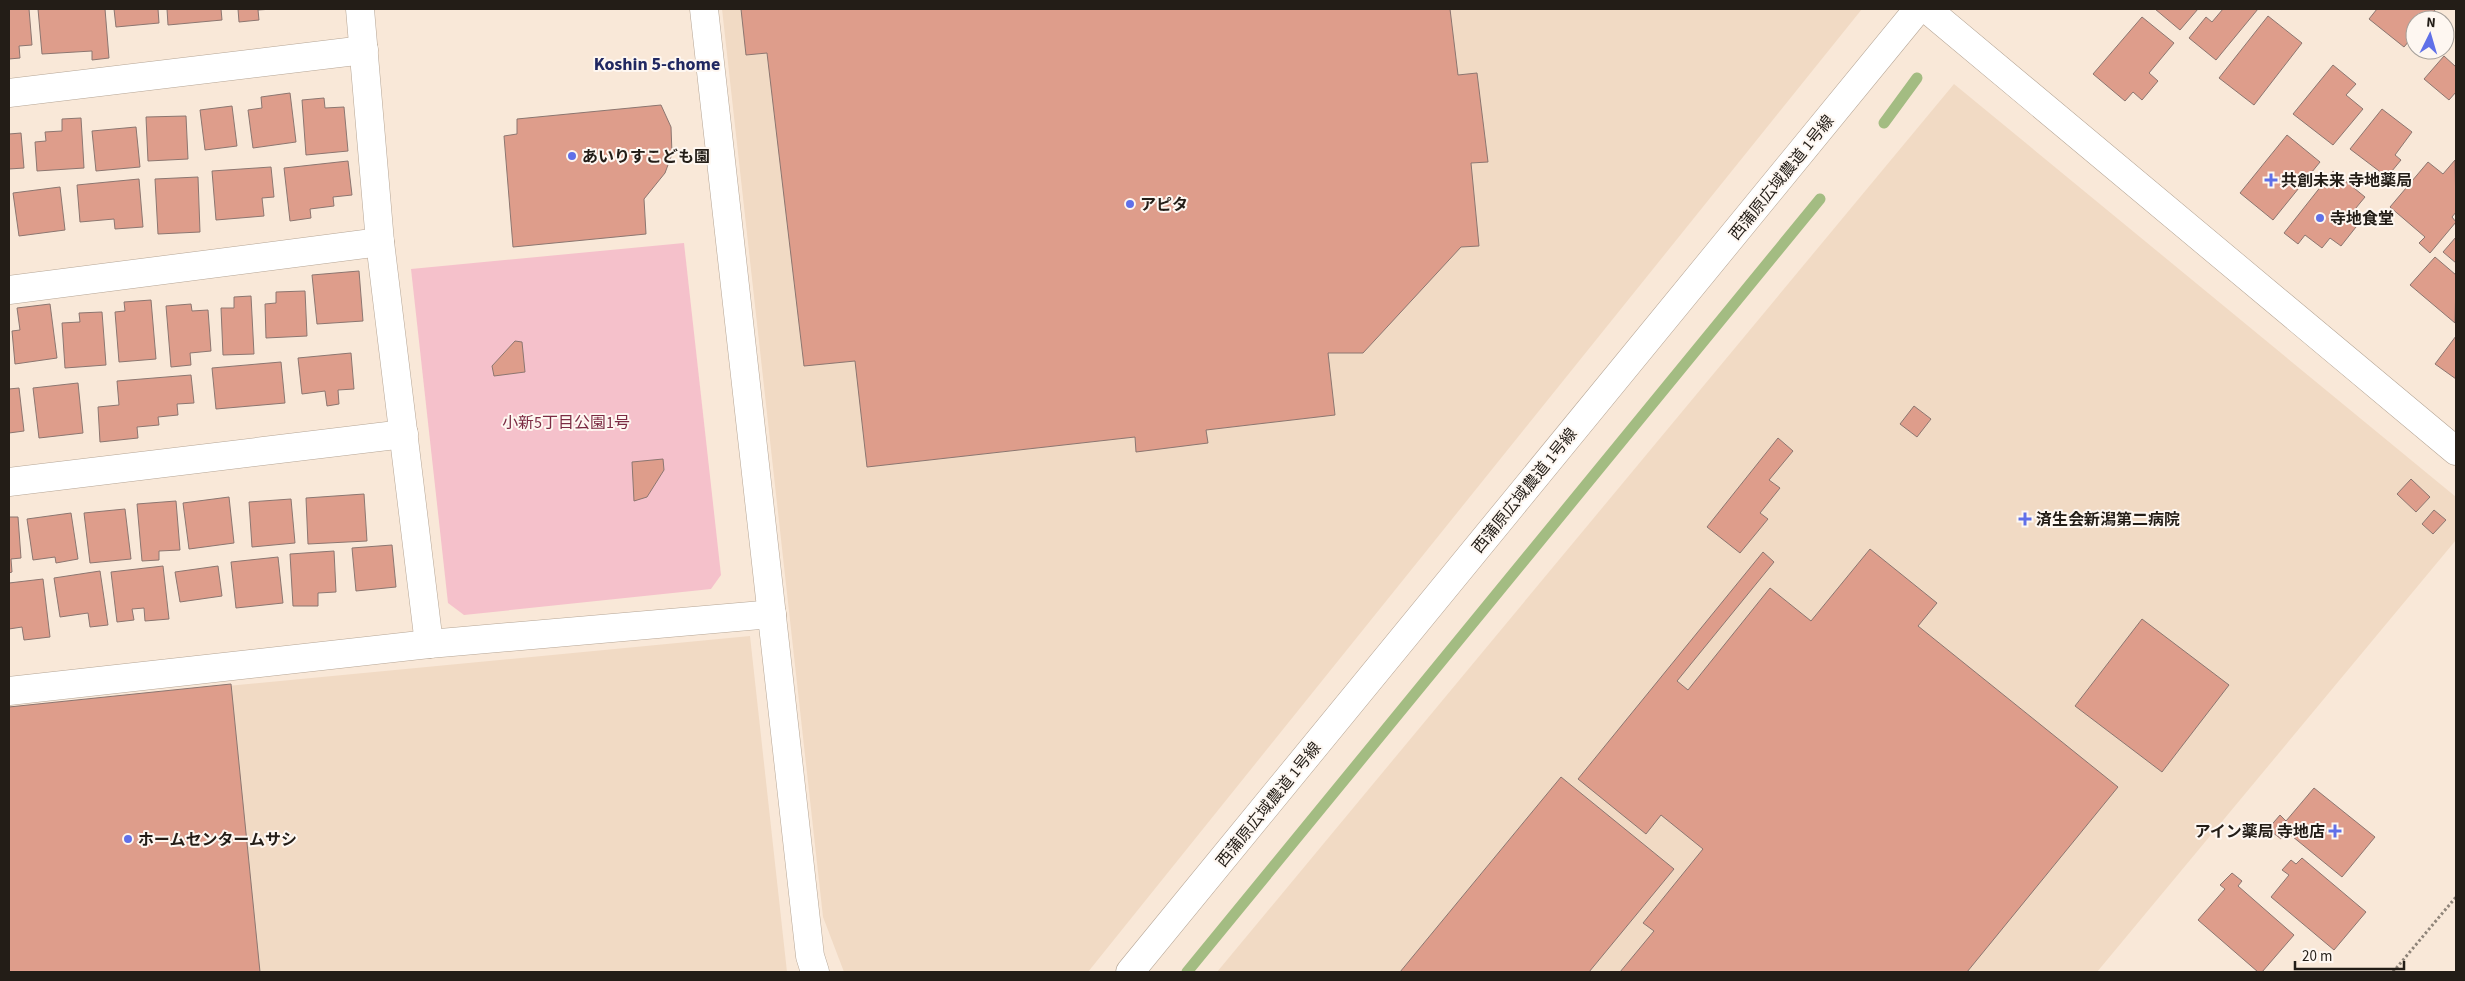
<svg xmlns="http://www.w3.org/2000/svg" width="2465" height="981" font-family="'Source Sans 3','Noto Sans JP',sans-serif">
  <rect width="100%" height="100%" fill="#f9e8d8"/>
  <!-- built -->
  <g fill="#f1dac4">
    <path d="M722,9H1862L1088,972H844L823,917Z"/>
    <path d="M1954,84L2456,497V540L2097,972H1217Z"/>
    <path d="M750,636L787,972H9V707Z"/>
  </g>
  <!-- green -->
  <path fill="#f5c1cb" d="M684,243L721,575L711,589L464,615L448,603L411,269Z"/>
  <g fill="none" stroke-linecap="round" stroke-linejoin="round">
    <!-- stream -->
    <g stroke="#a3bc82" stroke-width="11">
      <path d="M1884,123L1917,78"/>
      <path d="M1187,972L1820,199"/>
    </g>
  </g>
  <!-- building -->
  <g fill="#de9d8b" stroke="#8c7670">
    <path d="M9,9H29L32,45L19,46L20,58L9,59Z"/>
    <path d="M38,9H105L109,58L92,60V51L42,54Z"/>
    <path d="M114,9H158L159,23L116,27Z"/>
    <path d="M167,9H221L222,20L168,25Z"/>
    <path d="M238,9H273L258,10L259,20L239,22Z"/>
    <path d="M741,9H1450L1458,75L1477,73L1488,162L1471,163L1479,246L1461,247L1363,353H1328L1335,415L1206,430L1208,443L1136,452L1135,437L867,467L855,361L804,366L767,53L746,55Z"/>
    <path d="M2155,9H2198L2180,30Z"/>
    <path d="M2223,9H2258L2216,60L2189,38L2206,17L2212,22Z"/>
    <path d="M2377,9H2436L2426,20H2415V34L2404,47L2369,19Z"/>
    <path d="M2268,16L2302,43L2254,105L2219,78Z"/>
    <path d="M2142,17L2174,43L2149,73L2158,81L2142,100L2133,92L2125,101L2093,74Z"/>
    <path d="M2444,56L2456,67V92L2449,100L2424,79Z"/>
    <path d="M2333,65L2356,84L2346,95L2363,109L2333,145L2293,114Z"/>
    <path d="M290,93L296,142L253,148L248,110L262,108L261,97Z"/>
    <path d="M324,98L325,108L344,107L348,151L306,155L302,100Z"/>
    <path d="M661,105L671,127L672,154L665,173L644,199L646,234L513,247L504,136L517,134V119Z"/>
    <path d="M232,106L237,146L205,150L200,110Z"/>
    <path d="M2382,109L2412,132L2395,155L2401,160L2387,177L2350,149Z"/>
    <path d="M186,116L188,159L148,161L146,117Z"/>
    <path d="M81,118L84,168L37,171L35,142L46,141L45,132L62,131V119Z"/>
    <path d="M136,127L140,167L96,171L92,131Z"/>
    <path d="M21,133L24,168L9,169V134Z"/>
    <path d="M2287,135L2320,162L2273,220L2240,193Z"/>
    <path d="M2455,160L2456,212L2452,217L2456,222L2430,253L2419,243L2425,237L2390,207L2428,162L2443,174Z"/>
    <path d="M348,161L352,195L333,197L334,206L310,209L311,218L290,221L284,168Z"/>
    <path d="M271,167L274,197L262,198L264,216L216,220L212,171Z"/>
    <path d="M2333,171L2365,197L2346,220L2356,227L2341,246L2330,238L2322,248L2305,235L2298,244L2284,233Z"/>
    <path d="M198,177L200,232L158,234L155,179Z"/>
    <path d="M139,179L143,227L115,229L114,219L80,222L77,185Z"/>
    <path d="M60,187L65,230L19,236L13,193Z"/>
    <path d="M2456,237V263L2443,252Z"/>
    <path d="M2435,257L2456,275L2455,323L2410,285Z"/>
    <path d="M359,271L363,321L317,324L312,275Z"/>
    <path d="M305,291L307,336L266,338L265,304L276,303V292Z"/>
    <path d="M251,296L254,354L223,355L221,308H234V297Z"/>
    <path d="M151,300L156,359L119,362L115,312L125,311L124,302Z"/>
    <path d="M50,304L57,358L15,364L12,331L20,330L17,308Z"/>
    <path d="M191,304L192,311L208,310L211,351L190,353L191,365L171,367L166,306Z"/>
    <path d="M102,312L106,365L65,368L62,323L80,322L79,313Z"/>
    <path d="M2456,336V379L2435,364Z"/>
    <path d="M515,341L522,342L525,372L494,376L492,366Z"/>
    <path d="M351,353L354,389L338,390L339,404L327,406L325,391L302,394L298,358Z"/>
    <path d="M281,362L285,403L216,409L212,368Z"/>
    <path d="M191,375L194,403L177,404L178,415L158,417L159,425L137,427L138,438L100,442L98,407L119,405L117,381Z"/>
    <path d="M78,383L83,433L39,438L33,388Z"/>
    <path d="M19,388L24,431L9,433V389Z"/>
    <path d="M1914,406L1931,419L1917,437L1900,424Z"/>
    <path d="M1778,438L1793,451L1769,480L1780,488L1760,513L1768,519L1740,553L1707,527Z"/>
    <path d="M663,459L664,470L647,497L634,501L632,462Z"/>
    <path d="M2411,479L2430,497L2416,512L2397,494Z"/>
    <path d="M364,494L367,541L308,544L306,498Z"/>
    <path d="M229,497L234,543L189,549L183,503Z"/>
    <path d="M291,499L295,543L252,547L249,502Z"/>
    <path d="M176,501L180,550L159,551V560L142,561L137,504Z"/>
    <path d="M125,509L131,559L90,563L84,513Z"/>
    <path d="M2434,510L2446,520L2433,534L2422,524Z"/>
    <path d="M71,513L78,559L56,563L55,557L33,560L27,519Z"/>
    <path d="M9,517H18L21,558L11,559L12,572L9,573Z"/>
    <path d="M392,545L396,587L356,591L352,548Z"/>
    <path d="M1870,549L1937,603L1918,626L2118,787L1967,972H1620L1654,931L1643,923L1703,849L1661,815L1646,834L1578,779L1763,552L1774,562L1677,681L1688,690L1770,588L1811,621Z"/>
    <path d="M334,551L336,592L318,593V606H293L290,554Z"/>
    <path d="M278,557L283,603L236,608L231,562Z"/>
    <path d="M163,566L169,619L145,621L144,608L132,609L134,620L117,622L111,572Z"/>
    <path d="M218,566L222,596L180,602L175,572Z"/>
    <path d="M100,571L108,625L90,627L88,613L60,617L54,578Z"/>
    <path d="M43,579L50,637L24,640L22,627L9,629V583Z"/>
    <path d="M2142,619L2229,685L2162,772L2075,706Z"/>
    <path d="M231,684L260,972H9V707Z"/>
    <path d="M1561,777L1674,869L1589,972H1400Z"/>
    <path d="M2314,788L2375,837L2342,877L2287,832L2281,839L2268,829L2280,815L2286,821Z"/>
    <path d="M2302,858L2366,912L2334,950L2271,897L2289,875L2282,870L2291,860L2296,864Z"/>
    <path d="M2232,873L2242,881L2238,886L2294,935L2262,972H2258L2198,920L2225,889L2220,885Z"/>
  </g>
  <g fill="none" stroke-linecap="round" stroke-linejoin="round">
    <!-- minor casing -->
    <g stroke="#b5a595" stroke-width="29">
      <g id="minor">
        <path d="M360,9L380,242L429,644"/>
        <path d="M9,93L364,50"/>
        <path d="M9,290L380,242"/>
        <path d="M9,482L404,434"/>
      </g>
    </g>
    <!-- tertiary casing -->
    <g stroke="#b5a595" stroke-width="29">
      <g id="tertiary">
        <path d="M704,9L810,956L815,972"/>
        <path d="M1927,9L2456,451"/>
        <path d="M9,691L429,644L772,614"/>
        <path d="M1130,972L1918,9"/>
      </g>
    </g>
    <!-- path -->
    <path stroke="#8f8479" stroke-width="3" stroke-dasharray="2.5 2.5" stroke-linecap="butt" d="M2393,972L2456,897"/>
    <!-- minor -->
    <use href="#minor" stroke="#fff" stroke-width="28"/>
    <!-- tertiary -->
    <use href="#tertiary" stroke="#fff" stroke-width="28"/>
  </g>
  <!-- markers -->
  <g fill="#6070e8" stroke="#fef7f1" stroke-width="2">
    <circle cx="572" cy="156" r="5"/>
    <path d="M2268.5 172.5h5v5h5v5h-5v5h-5v-5h-5v-5h5z"/>
    <circle cx="1130" cy="204" r="5"/>
    <circle cx="2320" cy="218" r="5"/>
    <path d="M2022.5 511.5h5v5h5v5h-5v5h-5v-5h-5v-5h5z"/>
    <path d="M2332.5 823.5h5v5h5v5h-5v5h-5v-5h-5v-5h5z"/>
    <circle cx="128" cy="839" r="5"/>
  </g>
  <g text-anchor="middle" stroke-width="4" stroke-linejoin="round" paint-order="stroke">
    <!-- poi labels -->
    <g font-size="16" font-weight="bold" fill="#231d17" stroke="#fef7f1" text-anchor="start">
      <text x="582" y="162">あいりすこども園</text>
      <text x="2281" y="186">共創未来 寺地薬局</text>
      <text x="1140" y="210">アピタ</text>
      <text x="2330" y="224">寺地食堂</text>
      <text x="2036" y="525">済生会新潟第二病院</text>
      <text x="2325" y="837" text-anchor="end">アイン薬局 寺地店</text>
      <text x="138" y="845">ホームセンタームサシ</text>
    </g>
    <!-- street labels -->
    <g font-size="16" fill="#231d17" stroke="#fef7f1">
      <text transform="translate(1781 177) rotate(-51)" y="6">西蒲原広域農道 1号線</text>
      <text transform="translate(1524 490) rotate(-51)" y="6">西蒲原広域農道 1号線</text>
      <text transform="translate(1268 804) rotate(-51)" y="6">西蒲原広域農道 1号線</text>
    </g>
    <!-- park labels -->
    <g font-size="16" fill="#7b2b43" stroke="#fef7f1">
      <text x="566" y="428">小新5丁目公園1号</text>
    </g>
    <!-- neighbourhood labels -->
    <g font-size="18" font-weight="bold" fill="#212861" stroke="#fef7f1">
      <text x="657" y="70">Koshin 5-chome</text>
    </g>
  </g>
  <!-- border -->
  <rect width="2465" height="981" fill="none" stroke="#231d17" stroke-width="20"/>
  <!-- north arrow -->
  <g transform="translate(2430 35) rotate(5)"><circle r="24" fill="#fef7f1" stroke="#a6a09a"/>
  <path d="M0-4L9 19L0 12L-9 19Z" fill="#6070e8"/>
  <text y="-8" font-size="14" font-weight="bold" text-anchor="middle" fill="#231d17">N</text>
  </g>
  <!-- scale -->
  <path d="M2295 961v8h109v-8" fill="none" stroke="#231d17" stroke-width="2.5"/>
  <text x="2302" y="961" font-size="15" fill="#231d17" stroke="#fef7f1" stroke-width="4" paint-order="stroke">20 m</text>
</svg>
